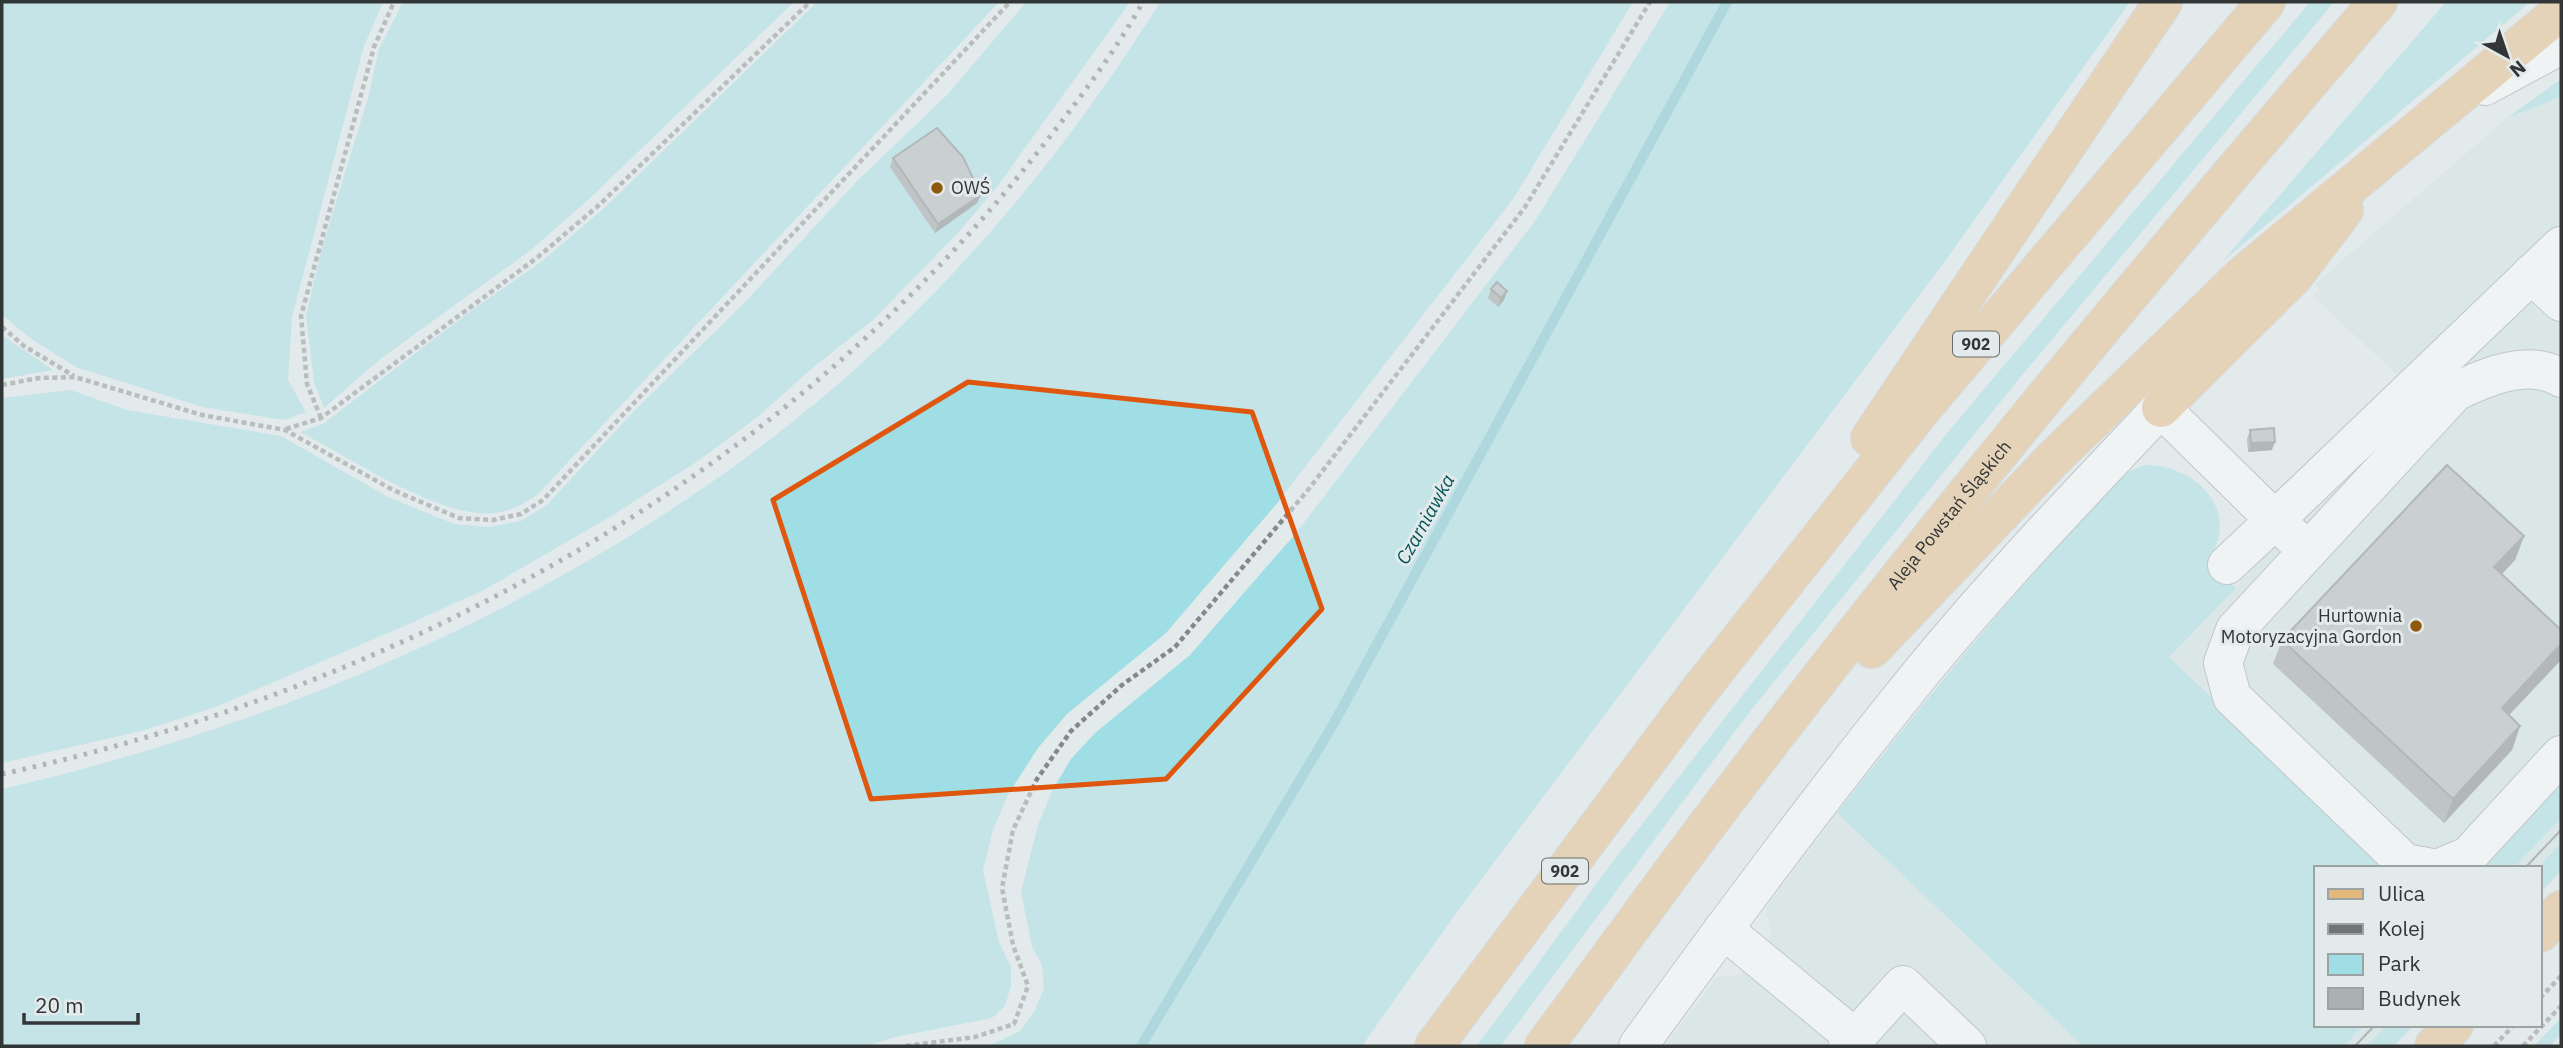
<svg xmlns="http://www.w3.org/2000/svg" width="2563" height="1048" font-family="'IBM Plex Sans',sans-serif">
  <rect width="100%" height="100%" fill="#e3eaeb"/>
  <!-- built -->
  <g fill="#d1e2e2">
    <path d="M2561,97V784L2482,868H2390L2169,657L2264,557L2425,401L2313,296L2319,289L2315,284L2507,118Z"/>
    <path d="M1837,813L2083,1046H1665L1716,978L1742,974L1771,936L1766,908Z"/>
    <path d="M2561,818V843L2537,868H2514Z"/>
    <path d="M2363,1025H2387L2367,1046H2343Z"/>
  </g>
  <!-- green -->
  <g fill="#9edee4">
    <path d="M2,2H383L364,46L292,317L288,380L306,412L284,420L202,407L76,367L30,338L2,315Z"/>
    <path d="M403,2H794L589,199L531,250L383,357L324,408L314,382L306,316L322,248L368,98L379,49Z"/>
    <path d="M817,2H999L538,494C524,504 511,511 494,513C442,520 347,456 300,432L323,424L473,309L541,262L602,210Z"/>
    <path d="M1026,2H1130L997,187L956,235L873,320L810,370L760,415L698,461L613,515L484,590L402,627L218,706L145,730L2,763V398L71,390L127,410L281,436L388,497L454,524L488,527L521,521L547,505L633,412L745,302L857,181L948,94Z"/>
    <path d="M1160,2H1633L1513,199L1274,507L1166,633L1067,714L1038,748L1009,793L993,830L983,870L999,942L1011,967V986L1005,1006L992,1018L895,1037L868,1046H2V789C320,717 656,562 893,334C996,235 1085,123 1160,2Z"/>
    <path d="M1670,2H2130L1951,253L1459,909L1362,1046H988L1020,1031L1035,1010L1044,988L1042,965L1032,947L1021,892L1038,825L1052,791L1071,759L1095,733L1190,655L1296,533L1535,221Z"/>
    <path d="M2310,2H2334L2019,379L1748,714L1501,1046H1477L1611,864L1948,432Z"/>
    <path d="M2446,2H2530L2222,262Z"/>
    <path d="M2561,79V97L2507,118Z"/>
    <path d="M2,335L53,370L2,379Z"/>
    <path d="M2144,465C2182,464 2226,492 2219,535C2218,544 2212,553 2208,561L2236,588L2169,657L2390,868H2316V1025H2364L2344,1046H2083L1837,813C1925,699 2017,588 2115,482L2128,472Z"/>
    <path d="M2561,784V818L2514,868H2482Z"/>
    <path d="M2561,843V871L2540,893V868H2537Z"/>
    <path d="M2561,1018V1034L2550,1046H2534Z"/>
    <path d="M2387,1025H2414L2394,1046H2367Z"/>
  </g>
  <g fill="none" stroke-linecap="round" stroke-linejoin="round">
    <!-- stream -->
    <path stroke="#6ec4cc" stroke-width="10" d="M1141,1046L1334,723L1727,2"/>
    <!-- minor casing -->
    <g stroke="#969d9e" stroke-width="40">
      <g id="minor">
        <path d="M2485,86L2561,45"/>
        <path d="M2531,274L2561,302"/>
        <path d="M2227,565L2275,520L2293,537"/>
        <path d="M2432,868L2405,863L2232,697L2223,663L2235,630L2455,392C2485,377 2529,358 2561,378"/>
        <path d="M2439,868L2468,856L2561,755"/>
        <path d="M1723,929L1855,1038L1848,1046"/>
        <path d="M1855,1038L1903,985L1967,1046"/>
        <path d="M1638,1046C1722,930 1807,815 1896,704C1978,600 2070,504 2161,408L2275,520L2561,246"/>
      </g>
    </g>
    <!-- major casing -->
    <g stroke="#c6c7c7" stroke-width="40">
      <g id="major">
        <path d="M2161,408L2294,276L2344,210"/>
        <path d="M1870,438L2163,2"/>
        <path d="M1872,649L2054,458L2242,276L2561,11"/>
        <path d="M2540,933L2561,910"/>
        <path d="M1434,1046L1696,695L1922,409L2266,2"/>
        <path id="s1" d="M1544,1046C1603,967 1660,887 1720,808C1929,532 2152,265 2378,2"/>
        <path d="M2434,1046L2454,1025"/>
      </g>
    </g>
    <!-- path -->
    <g stroke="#838888" stroke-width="4.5" stroke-dasharray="5 3.5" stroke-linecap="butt">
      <path d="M2,327L24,346L74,376"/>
      <path d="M2,385L39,378L75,377L202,415L285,430L393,490L459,518L493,520L521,514L543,500L1010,2"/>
      <path d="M321,418L307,384L301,316L374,47L394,2"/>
      <path d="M286,429L321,418L538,257L598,206L810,2"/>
      <path d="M2540,998L2561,976"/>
      <path d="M906,1046L975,1037L1014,1024L1028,986L1013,945L1002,888L1013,830L1037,779L1071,731L1122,685L1175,647L1308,490L1525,207L1650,2"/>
      <path d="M2494,1046L2514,1025"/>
      <path d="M2523,1046L2561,1006"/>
    </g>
    <!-- minor -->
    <use href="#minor" stroke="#fff" stroke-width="38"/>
    <!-- major -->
    <use href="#major" stroke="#e4b87a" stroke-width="38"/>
    <!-- tram -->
    <g stroke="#707475" stroke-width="2">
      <path d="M2525,868L2561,830"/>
      <path d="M2355,1046L2375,1025"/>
    </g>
    <!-- rail -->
    <path stroke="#707475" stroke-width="5" stroke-dasharray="3.5 7" stroke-linecap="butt" d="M2,774C401,688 783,477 1037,153C1075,105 1113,55 1143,2"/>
  </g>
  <!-- wall -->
  <g fill="#929898">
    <path d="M893,158L981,195L977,203L935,233L890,167Z"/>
    <path d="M1491,289L1507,291L1504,300L1498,307L1488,298Z"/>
    <path d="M2250,430L2272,450L2248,452L2247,439Z"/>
    <path d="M2524,536L2515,560L2502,574L2560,661L2509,715L2520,726L2512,750L2444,823L2273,664L2282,640Z"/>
  </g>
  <!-- shaded-wall -->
  <g fill="#777c7c">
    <path d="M981,195L977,203L935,233L938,224Z"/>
    <path d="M1507,291L1504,300L1498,307L1501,298Z"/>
    <path d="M2275,442L2272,450L2248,452L2251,443Z"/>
    <path d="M2524,536L2515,560L2486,591L2494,567Z"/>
    <path d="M2561,644V656L2560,661L2493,732L2502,708Z"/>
    <path d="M2520,726L2512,750L2444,823L2453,799Z"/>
  </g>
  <!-- building -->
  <g fill="#aab1b1" stroke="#777c7c" stroke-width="2">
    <path d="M937,128L963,157L981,195L938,224L893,158Z"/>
    <path d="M1497,282L1507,291L1501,298L1491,289Z"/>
    <path d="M2274,428L2275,442L2251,443L2250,430Z"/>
    <path d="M2447,465L2524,536L2494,567L2561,630V644L2502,708L2520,726L2453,799L2282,640Z"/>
  </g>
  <!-- marked area -->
  <path d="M0 0H2563V1048H0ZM968,382L1252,412L1322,609L1166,779L871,799L773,500Z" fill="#e3eaeb" fill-opacity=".55" fill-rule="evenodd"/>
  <path fill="none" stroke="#df570e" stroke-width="5" stroke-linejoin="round" d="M968,382L1252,412L1322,609L1166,779L871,799L773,500Z"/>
  <!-- markers -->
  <g fill="#8f5a0d" stroke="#e3eaeb" stroke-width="2.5">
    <circle cx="937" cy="188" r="7"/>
    <circle cx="2416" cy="626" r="7"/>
  </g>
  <g text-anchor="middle" stroke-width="6" stroke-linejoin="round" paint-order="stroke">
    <!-- shield labels -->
    <g fill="#e3eaeb" stroke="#686c6c" stroke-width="2">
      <rect x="1953" y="331.5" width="46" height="25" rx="5"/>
      <rect x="1542" y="858.5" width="46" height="25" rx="5"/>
    </g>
    <g font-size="16" font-weight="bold" fill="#333636">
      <text x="1976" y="350">902</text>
      <text x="1565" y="877">902</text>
    </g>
    <!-- poi labels -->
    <g font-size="18" fill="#333636" stroke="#e3eaeb" text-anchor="start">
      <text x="951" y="194">OWŚ</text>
      <text x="2402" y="622" text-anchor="end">Hurtownia<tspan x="2402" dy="21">Motoryzacyjna Gordon</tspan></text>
    </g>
    <!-- street labels -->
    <g font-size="18" fill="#333636" stroke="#e3eaeb">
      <text dy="6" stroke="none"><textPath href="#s1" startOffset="668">Aleja Powstań Śląskich</textPath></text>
    </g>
    <!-- water labels -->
    <g font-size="19" font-style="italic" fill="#02545a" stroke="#e3eaeb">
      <text transform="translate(1425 519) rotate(-61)" y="7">Czarniawka</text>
    </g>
  </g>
  <!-- border -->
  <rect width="2563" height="1048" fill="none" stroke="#333636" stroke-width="7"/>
  <!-- legend -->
  <rect x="2314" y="866" width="228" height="161" fill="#e3eaeb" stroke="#9da2a3" stroke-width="2"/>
  <rect x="2328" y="889" width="35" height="10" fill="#e4b87a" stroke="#9da2a3" stroke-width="2"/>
  <text x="2378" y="901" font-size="21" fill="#333636">Ulica</text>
  <rect x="2328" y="924" width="35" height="10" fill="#707475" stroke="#9da2a3" stroke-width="2"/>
  <text x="2378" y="936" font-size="21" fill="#333636">Kolej</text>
  <rect x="2328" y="954" width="35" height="21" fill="#9edee4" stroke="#9da2a3" stroke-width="2"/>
  <text x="2378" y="971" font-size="21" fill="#333636">Park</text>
  <rect x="2328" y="988" width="35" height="21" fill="#aab1b1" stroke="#9da2a3" stroke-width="2"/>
  <text x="2378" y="1006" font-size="21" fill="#333636">Budynek</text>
  <!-- north arrow -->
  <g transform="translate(2507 56) rotate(140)" stroke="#e3eaeb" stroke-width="5" paint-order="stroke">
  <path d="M0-5L12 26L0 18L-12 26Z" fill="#333636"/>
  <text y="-10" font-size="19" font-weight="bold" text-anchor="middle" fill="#333636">N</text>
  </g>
  <!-- scale -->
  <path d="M24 1013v10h114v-10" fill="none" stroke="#333636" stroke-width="3.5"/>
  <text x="35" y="1013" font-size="21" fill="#333636" stroke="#e3eaeb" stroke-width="5" paint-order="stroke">20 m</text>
</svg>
